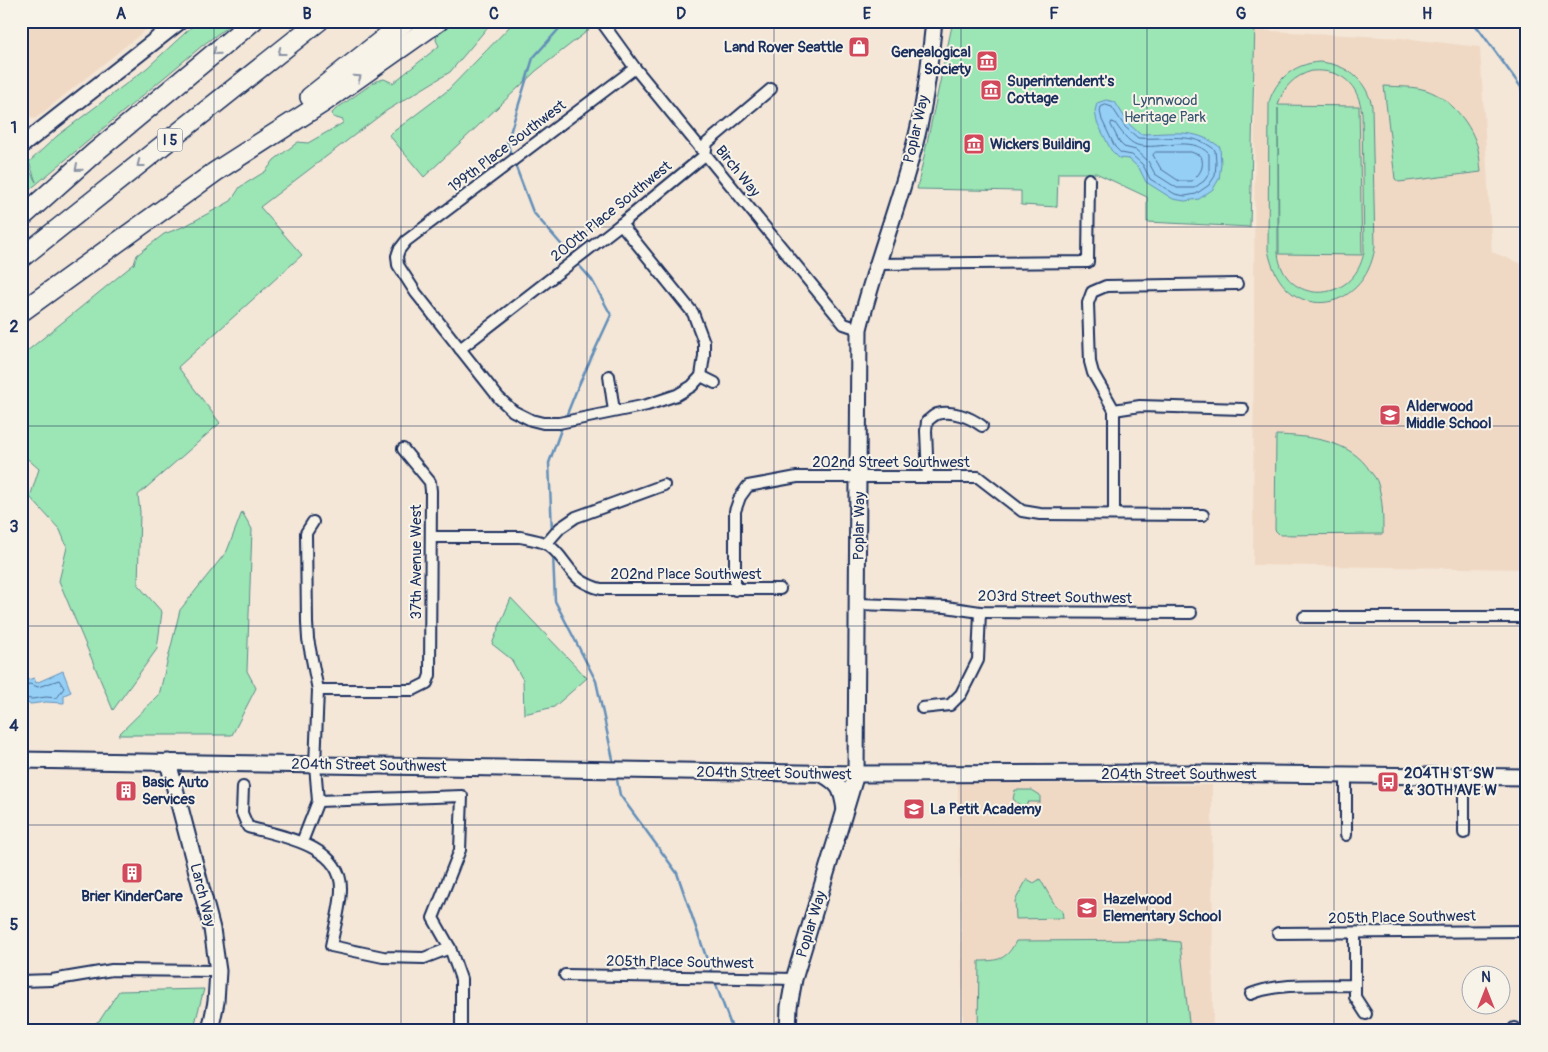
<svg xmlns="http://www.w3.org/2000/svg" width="1548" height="1052" font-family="Pangolin,sans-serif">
  <rect width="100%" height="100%" fill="#f4e7d8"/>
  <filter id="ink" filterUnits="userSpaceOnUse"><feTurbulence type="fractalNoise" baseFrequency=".02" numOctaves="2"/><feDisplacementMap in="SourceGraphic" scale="10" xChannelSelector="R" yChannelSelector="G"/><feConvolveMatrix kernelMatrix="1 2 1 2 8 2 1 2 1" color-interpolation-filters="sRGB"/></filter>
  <g filter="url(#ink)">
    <!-- built -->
    <g fill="#f0d9c4">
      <path d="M21,21H157L35,119L21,112Z"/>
      <path d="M1255,30L1402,38L1480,47L1492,252L1527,266V569L1253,565Z"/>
      <path d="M958,783L1212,785L1213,1031H963Z"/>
    </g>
    <!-- green -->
    <g fill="#9ce5b4" stroke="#5c8a89" fill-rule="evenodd">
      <path d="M198,21H235L203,45L21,197V160L23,159L36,182L29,162L57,136L147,68Z"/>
      <path d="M454,21H493L450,72L386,111L260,207L302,255L178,367L220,423L138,495L140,512L138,585L162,612L157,649L113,710L59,581L67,547L60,530L30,497L39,469L21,453V356L134,264L137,255L164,234L185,226L231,201L240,187L266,171L274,160L298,142L308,143L343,123V120L333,117L332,113L336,109L376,81L384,79L393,83L439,46L436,40L437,34Z"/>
      <path d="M515,21H583L590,29L536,71L424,177L389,135L447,91Z"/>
      <path d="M953,21H1255L1250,227L1147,222V197L1096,173H1058L1057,207L1021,205V191L917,189Z"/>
      <path d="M1319,62C1346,64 1366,79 1372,106L1375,247C1365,316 1282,325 1268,250L1269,102C1276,79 1294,64 1319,62ZM1312,71C1342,69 1358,84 1362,113L1364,252C1354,306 1283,305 1278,253V108L1279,254L1362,255L1359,106L1278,105C1283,87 1294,76 1312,71Z"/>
      <path d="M1384,86C1398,87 1413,86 1426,90C1451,98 1472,125 1478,149C1480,157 1480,165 1481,172L1399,182L1395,179Z"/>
      <path d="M1276,435C1309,436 1351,440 1370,471C1373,475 1377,479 1378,484C1383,500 1383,518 1383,534L1280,535L1275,530Z"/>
      <path d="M242,512L252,529L247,671L256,688L232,735H118L159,695L180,610L227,551Z"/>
      <path d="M511,598L587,678L554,707L524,714L523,680L511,659L492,644Z"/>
      <path d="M1015,790H1032L1040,795V802H1028L1023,808L1013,799Z"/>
      <path d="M1027,879L1034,883L1040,879L1055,905L1062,910L1063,918L1016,919L1015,901Z"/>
      <path d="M1161,940L1180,942L1190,1031H978L979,961C999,961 1007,959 1016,941Z"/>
      <path d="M204,989L193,1031H83L100,1020L119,991Z"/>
    </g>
    <!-- water -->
    <g fill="#95cff5" stroke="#648fb9">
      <path d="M1106,100L1115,102L1129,124L1140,134C1171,134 1194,127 1220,147L1221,164L1219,179L1213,189L1199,199L1185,201L1173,199L1146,182L1139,168L1129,159L1119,158L1111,150L1097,122L1095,111L1097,103Z"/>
      <path d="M63,671L71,692L64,695V703L46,702L31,704L21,702V682L34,678L36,683Z"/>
    </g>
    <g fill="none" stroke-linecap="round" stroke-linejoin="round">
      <!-- shore -->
      <g stroke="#4c6f9a" stroke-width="1">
        <path d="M1106,105L1112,107L1125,127L1138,138C1164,140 1194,131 1215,150L1216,163L1215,176L1209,185L1196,194L1185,196L1175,194L1150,179L1143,165L1132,155L1121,153L1115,147L1102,120L1100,111L1101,107Z"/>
        <path d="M1112,122L1115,123C1120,130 1128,142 1137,145C1160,151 1191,134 1209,154V174L1204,181L1194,188H1177L1155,174L1148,161L1136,150L1124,147L1120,143L1111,125Z"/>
        <path d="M1156,152H1191L1201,156C1205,167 1200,174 1192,181H1179L1161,169L1153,155Z"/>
        <path d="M21,686L30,684L38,687L59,680L64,688L57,698L46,697L32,699L21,698"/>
      </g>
      <!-- stream -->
      <g stroke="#648fb9" stroke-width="2.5">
        <path d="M1471,21L1478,28L1521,87L1527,110"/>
        <path d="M512,157L507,143L533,58L566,21"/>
        <path d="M514,162L533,212L573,258"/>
        <path d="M565,419L577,389L611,315L592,280L577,263"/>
        <path d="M552,531L549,463L563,424"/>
        <path d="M553,554L555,601L596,681L614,764"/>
        <path d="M616,775L620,795L677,873L712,974"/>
        <path d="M714,979L733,1031"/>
      </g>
      <!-- street casing -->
      <g stroke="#1b2f5e" stroke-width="14">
        <g id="street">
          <path d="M601,21L635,68L844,324L859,329"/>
          <path d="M621,224L693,313L704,342V356L701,376L692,386L677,395L647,405L559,423H543L531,420L513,411L499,398L416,293L398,265L397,256L399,250L406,241L635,68"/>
          <path d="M877,264L1088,262L1089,179"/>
          <path d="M460,349L621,224L705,155L707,143L771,89"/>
          <path d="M609,376L614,411"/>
          <path d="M701,376L715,383"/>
          <path d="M1114,410L1140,406L1243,409"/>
          <path d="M928,477L926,431L927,421C930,419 934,415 937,414C952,410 970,417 982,426"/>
          <path d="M1114,514V410L1093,373L1090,362L1088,303L1092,292L1106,286L1237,284"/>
          <path d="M313,522L306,533L307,623L308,639L318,690L315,765L318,801L462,796L460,850L433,918L450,948L461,979V1027"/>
          <path d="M431,537H520C529,539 538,540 547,544C561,553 567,569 579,579C586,584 593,587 601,589H780"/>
          <path d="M546,544L560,528L576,517L664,485"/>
          <path d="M735,590V511L740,497L748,486L797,477H978L1022,511L1040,514L1203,515"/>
          <path d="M858,604L946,607L980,612L1191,613"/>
          <path d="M1304,617H1527"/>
          <path d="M318,690H413L427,683L430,675L431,491L430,482L403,449"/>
          <path d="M922,708L950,705L961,694L978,660L980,612"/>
          <path d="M1346,775V835"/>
          <path d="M1464,777V833"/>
          <path d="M243,787L242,813L248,827C280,836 342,845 341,889C341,906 334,929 331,946L383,957L424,958L450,948"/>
          <path d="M302,842L318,801"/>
          <path d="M1278,933L1527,931"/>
          <path d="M1355,933V997L1366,1014"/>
          <path d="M565,975L794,979"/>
          <path d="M21,981L52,980L112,970L218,971"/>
          <path d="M1251,994C1279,982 1324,986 1355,985"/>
          <path d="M1514,1028L1519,1031"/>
        </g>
      </g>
      <!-- secondary casing -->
      <g stroke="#1b2f5e" stroke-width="19">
        <g id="secondary">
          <path d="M21,146L180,21"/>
          <path d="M21,760L856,774L1187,773L1527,777"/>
          <path d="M168,762L212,929L218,971L216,1002L210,1031"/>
          <path d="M822,774C840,784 842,789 845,810"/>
          <path d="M788,1031L789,1007L794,979L856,774L859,329C875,263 901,201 917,135C926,98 930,59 934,21"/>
        </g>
      </g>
      <!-- highway casing -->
      <g stroke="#1b2f5e" stroke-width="22">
        <g id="highway">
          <path d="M310,97L406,21"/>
          <path d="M21,218L94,153L253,21"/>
          <path d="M21,258L319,21"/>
          <path d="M21,312L215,172L324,102L439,21"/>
        </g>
      </g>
      <!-- street -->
      <use href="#street" stroke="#f7f3e8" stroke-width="10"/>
      <!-- secondary -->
      <use href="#secondary" stroke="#f7f3e8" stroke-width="15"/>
      <!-- highway -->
      <use href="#highway" stroke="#f7f3e8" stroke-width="19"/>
    </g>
    <!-- one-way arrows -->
    <defs><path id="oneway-chevron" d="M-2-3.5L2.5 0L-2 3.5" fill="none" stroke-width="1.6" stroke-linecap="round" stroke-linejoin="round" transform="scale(1.25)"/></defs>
    <g stroke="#8991a3">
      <use href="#oneway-chevron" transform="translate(216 52) rotate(140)"/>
      <use href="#oneway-chevron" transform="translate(281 52) rotate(142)"/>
      <use href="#oneway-chevron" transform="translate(358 78) rotate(-35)"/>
      <use href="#oneway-chevron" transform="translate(140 164) rotate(142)"/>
      <use href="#oneway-chevron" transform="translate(78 168) rotate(139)"/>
    </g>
  </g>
  <!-- grid -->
  <path fill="none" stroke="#1b2f5e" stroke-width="1" stroke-opacity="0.55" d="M214,21V1031M401,21V1031M587,21V1031M774,21V1031M961,21V1031M1147,21V1031M1334,21V1031M21,227H1527M21,426H1527M21,626H1527M21,825H1527"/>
  <!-- icons -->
  <defs>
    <g id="shop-square" transform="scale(1.125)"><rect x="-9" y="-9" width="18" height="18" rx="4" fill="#d1495b" stroke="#f7f3e8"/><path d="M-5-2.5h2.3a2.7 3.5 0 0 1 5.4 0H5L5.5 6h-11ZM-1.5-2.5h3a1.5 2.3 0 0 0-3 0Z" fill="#fff"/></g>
    <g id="museum-square" transform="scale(1.125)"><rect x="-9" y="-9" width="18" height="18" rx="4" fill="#d1495b" stroke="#f7f3e8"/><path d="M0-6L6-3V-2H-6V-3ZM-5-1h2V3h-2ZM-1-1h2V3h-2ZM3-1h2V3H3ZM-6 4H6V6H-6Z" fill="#fff"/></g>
    <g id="school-square" transform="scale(1.125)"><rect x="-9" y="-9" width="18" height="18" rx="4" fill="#d1495b" stroke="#f7f3e8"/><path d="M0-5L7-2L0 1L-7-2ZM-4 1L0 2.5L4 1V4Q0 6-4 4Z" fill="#fff"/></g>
    <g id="bus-square" transform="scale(1.125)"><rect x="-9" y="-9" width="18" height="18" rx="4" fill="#d1495b" stroke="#f7f3e8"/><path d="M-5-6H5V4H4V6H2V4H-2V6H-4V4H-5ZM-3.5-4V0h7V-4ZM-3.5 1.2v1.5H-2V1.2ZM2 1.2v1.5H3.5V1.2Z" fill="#fff"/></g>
    <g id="building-square" transform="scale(1.125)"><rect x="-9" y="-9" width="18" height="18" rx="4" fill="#d1495b" stroke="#f7f3e8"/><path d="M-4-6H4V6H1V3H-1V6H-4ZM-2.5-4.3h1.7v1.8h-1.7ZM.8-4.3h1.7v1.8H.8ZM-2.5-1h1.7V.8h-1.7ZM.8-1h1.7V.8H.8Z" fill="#fff"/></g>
  </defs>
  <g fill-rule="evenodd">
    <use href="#shop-square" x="859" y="47"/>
    <use href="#museum-square" x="987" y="61"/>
    <use href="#museum-square" x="991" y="90"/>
    <use href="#museum-square" x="974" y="144"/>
    <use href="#school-square" x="1390" y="415"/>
    <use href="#bus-square" x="1388" y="782"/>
    <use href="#building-square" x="126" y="791"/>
    <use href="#school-square" x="914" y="809"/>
    <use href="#building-square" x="132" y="873"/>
    <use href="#school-square" x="1087" y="908"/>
  </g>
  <g text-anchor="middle" stroke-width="4" stroke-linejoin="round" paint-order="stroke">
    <!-- shield labels -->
    <rect fill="#f7f3e8" stroke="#5d6a87" stroke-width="1" x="157.5" y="128.5" width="25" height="23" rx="4"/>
    <g font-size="14" font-weight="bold" fill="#1b2f5e">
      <text x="170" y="145">I 5</text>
    </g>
    <!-- poi labels -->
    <g font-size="15" font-weight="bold" fill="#1b2f5e" stroke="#f7f3e8" text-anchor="start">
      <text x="843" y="52" text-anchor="end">Land Rover Seattle</text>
      <text x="971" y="57" text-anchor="end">Genealogical<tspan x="971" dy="17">Society</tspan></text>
      <text x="1007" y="86">Superintendent's<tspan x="1007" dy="17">Cottage</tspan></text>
      <text x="990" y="149">Wickers Building</text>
      <text x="1406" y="411">Alderwood<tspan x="1406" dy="17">Middle School</tspan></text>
      <text x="1404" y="778">204TH ST SW<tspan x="1404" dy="17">&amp; 30TH AVE W</tspan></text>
      <text x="142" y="787">Basic Auto<tspan x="142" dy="17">Services</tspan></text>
      <text x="930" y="814">La Petit Academy</text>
      <text x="132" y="901" text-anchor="middle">Brier KinderCare</text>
      <text x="1103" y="904">Hazelwood<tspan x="1103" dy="17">Elementary School</tspan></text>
    </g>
    <!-- park labels -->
    <g font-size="15" fill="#35536f" stroke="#f7f3e8">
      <text x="1165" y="105">Lynnwood<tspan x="1165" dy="17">Heritage Park</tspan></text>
    </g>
    <!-- street labels -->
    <g font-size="15" fill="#1b2f5e" stroke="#f7f3e8">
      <text transform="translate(916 129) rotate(-77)" y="5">Poplar Way</text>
      <text transform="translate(507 146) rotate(-37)" y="5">199th Place Southwest</text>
      <text transform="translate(738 171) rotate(51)" y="5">Birch Way</text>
      <text transform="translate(611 211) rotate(-39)" y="5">200th Place Southwest</text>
      <text x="891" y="467">202nd Street Southwest</text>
      <text transform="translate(859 526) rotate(-89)" y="5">Poplar Way</text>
      <text transform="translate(416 562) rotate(-90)" y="5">37th Avenue West</text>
      <text x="686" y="579">202nd Place Southwest</text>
      <text transform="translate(1055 597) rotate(1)" y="5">203rd Street Southwest</text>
      <text transform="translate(369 765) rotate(1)" y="5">204th Street Southwest</text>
      <text transform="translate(774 773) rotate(1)" y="5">204th Street Southwest</text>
      <text x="1179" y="779">204th Street Southwest</text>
      <text transform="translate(203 895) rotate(76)" y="5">Larch Way</text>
      <text transform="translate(1402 917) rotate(-1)" y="5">205th Place Southwest</text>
      <text transform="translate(811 924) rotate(-73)" y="5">Poplar Way</text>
      <text transform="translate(680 962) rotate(1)" y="5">205th Place Southwest</text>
    </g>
  </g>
  <!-- margin -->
  <rect width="1548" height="1052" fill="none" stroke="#f7f3e8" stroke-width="55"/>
  <!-- north arrow -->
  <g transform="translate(1486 990)"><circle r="24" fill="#f7f3e8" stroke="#9fa5b1"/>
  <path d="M0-4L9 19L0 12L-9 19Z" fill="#d1495b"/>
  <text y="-8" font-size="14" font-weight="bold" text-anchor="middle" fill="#1b2f5e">N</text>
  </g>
  <rect x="28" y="28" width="1492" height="996" fill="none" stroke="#1b2f5e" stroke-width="2"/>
  <g font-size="16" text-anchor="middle" font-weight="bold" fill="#1b2f5e">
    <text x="121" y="19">A</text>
    <text x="307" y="19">B</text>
    <text x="494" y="19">C</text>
    <text x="681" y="19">D</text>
    <text x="867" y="19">E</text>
    <text x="1054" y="19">F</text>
    <text x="1241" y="19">G</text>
    <text x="1427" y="19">H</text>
    <text x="14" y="133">1</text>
    <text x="14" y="332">2</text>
    <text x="14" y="532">3</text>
    <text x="14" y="731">4</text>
    <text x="14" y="930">5</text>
  </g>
</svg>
